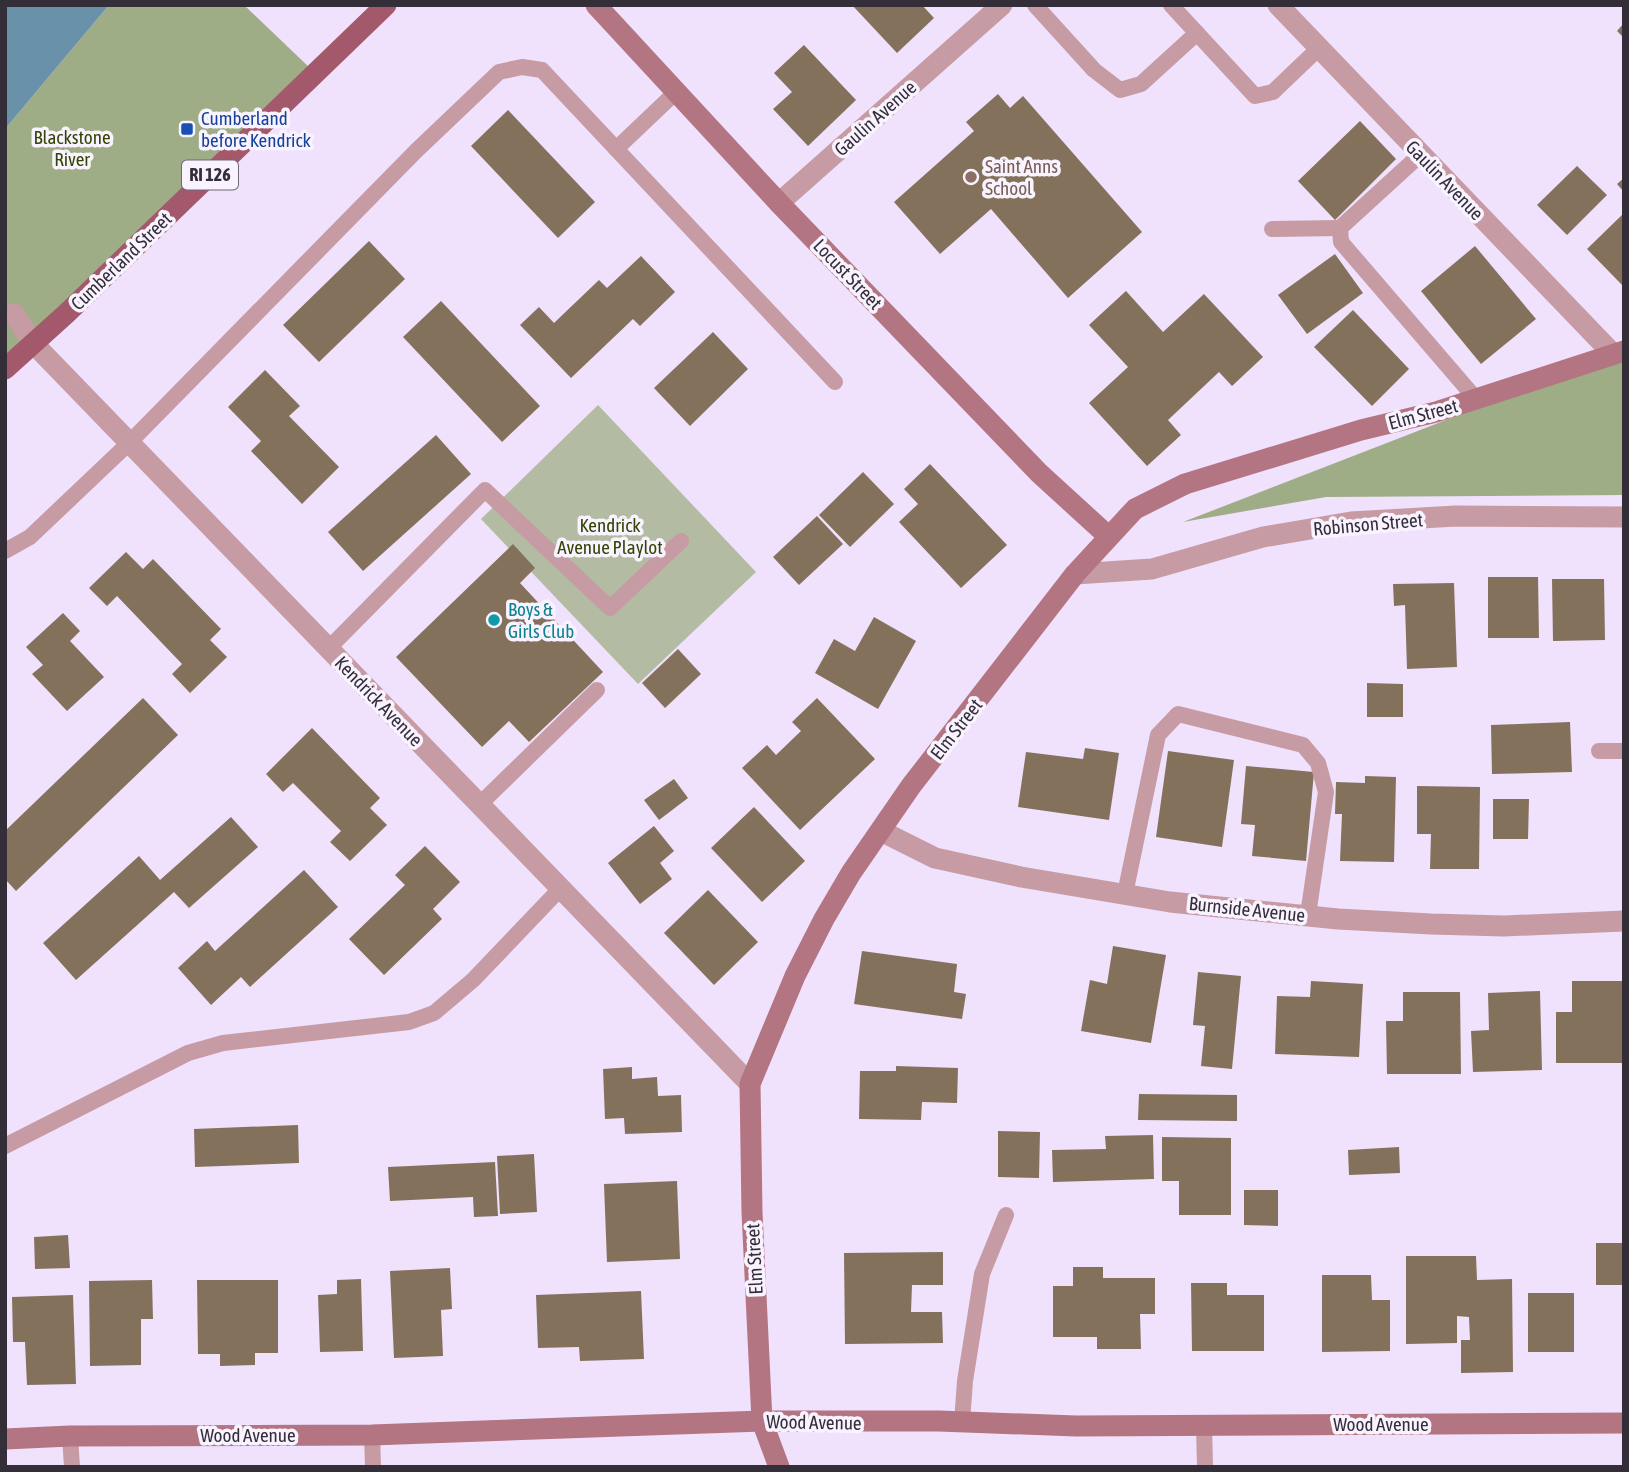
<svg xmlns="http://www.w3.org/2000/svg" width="1629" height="1472" font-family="'Asap Condensed',sans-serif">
  <rect width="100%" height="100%" fill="#f0e1fd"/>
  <!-- green -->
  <path fill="#b3bca3" d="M598,405L756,572L638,684L481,519Z"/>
  <!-- forest -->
  <g fill="#9ead86">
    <path d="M109,5H244L311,69L5,358V129Z"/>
    <path d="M1624,351V495L1326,497L1183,522Z"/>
  </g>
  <!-- water -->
  <path fill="#6a91aa" d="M5,5H109L5,129Z"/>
  <!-- building -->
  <g fill="#84715c">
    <path d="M852,5H922L934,18L897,53Z"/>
    <path d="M1624,23V38L1617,31Z"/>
    <path d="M804,45L856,100L808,146L773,109L792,92L774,73Z"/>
    <path d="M998,94L1010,108L1023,96L1142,232L1068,298L991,209L940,254L894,202L974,131L966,122Z"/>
    <path d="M508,110L595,202L558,238L471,146Z"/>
    <path d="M1360,121L1396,159L1335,220L1298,181Z"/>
    <path d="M1577,166L1607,195L1567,235L1537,205Z"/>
    <path d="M1624,178V192L1617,184Z"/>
    <path d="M1624,213V287L1587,249Z"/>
    <path d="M369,241L405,279L319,362L283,325Z"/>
    <path d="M1475,246L1536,319L1481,364L1421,291Z"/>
    <path d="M1335,254L1363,293L1307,334L1278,295Z"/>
    <path d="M641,256L675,292L640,326L633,319L571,378L520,325L539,307L554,323L599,280L607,288Z"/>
    <path d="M1126,291L1163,332L1204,294L1263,357L1232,386L1219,372L1168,420L1181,435L1147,466L1089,403L1128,367L1089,325Z"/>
    <path d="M441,301L540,406L502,442L403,337Z"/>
    <path d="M1353,310L1409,369L1372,406L1314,347Z"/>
    <path d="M713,332L748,369L690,426L654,388Z"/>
    <path d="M265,370L300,406L289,416L339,467L302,504L251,451L261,441L228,407Z"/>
    <path d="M436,435L471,474L363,571L328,532Z"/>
    <path d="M930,464L1007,545L961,588L899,522L918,504L904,489Z"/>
    <path d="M863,472L894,504L850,547L819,515Z"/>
    <path d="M817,516L843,544L799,585L773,557Z"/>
    <path d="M513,544L535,568L520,583L603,672L529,742L509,721L482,747L396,657Z"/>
    <path d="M126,552L143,569L153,559L221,629L210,640L227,657L190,693L172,674L182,664L117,596L107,606L89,588Z"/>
    <path d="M1488,577H1538L1539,638H1488Z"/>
    <path d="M1552,579H1604L1605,640L1553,641Z"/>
    <path d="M1454,583L1457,667L1407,669L1405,605L1394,606L1393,584Z"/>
    <path d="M63,613L80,631L70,641L104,677L67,711L32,674L43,665L26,647Z"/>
    <path d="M874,617L916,641L878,709L815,673L834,639L855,651Z"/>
    <path d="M678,649L701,674L665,708L642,683Z"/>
    <path d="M1367,683L1403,684V717H1367Z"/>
    <path d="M143,698L178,735L16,891L5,879V831Z"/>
    <path d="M817,698L875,759L800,830L742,768L767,745L776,755L801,731L792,722Z"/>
    <path d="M1570,722L1572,772L1492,774L1491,725Z"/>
    <path d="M312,728L380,798L370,808L387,825L350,861L330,842L341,831L293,783L283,792L266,774Z"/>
    <path d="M1085,748L1119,753L1109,820L1018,807L1026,752L1083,759Z"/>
    <path d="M1168,751L1234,760L1222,847L1156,837Z"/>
    <path d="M1246,766L1314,772L1306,861L1252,856L1255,825L1241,824Z"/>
    <path d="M1365,776L1396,777L1394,862L1340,861L1342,814H1335L1336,782L1365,783Z"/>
    <path d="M674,779L688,798L659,820L644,800Z"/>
    <path d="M1417,786L1480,787L1479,869H1430L1431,834H1417Z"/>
    <path d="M1493,799H1529L1528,839H1493Z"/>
    <path d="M754,807L805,861L762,902L711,848Z"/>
    <path d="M231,817L258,847L189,908L174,892L76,980L43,943L139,856L160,880Z"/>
    <path d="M654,826L674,851L660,863L672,879L640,904L608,863Z"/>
    <path d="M425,846L460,882L433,909L442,919L384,975L349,939L405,885L395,875Z"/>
    <path d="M304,870L338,907L250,987L241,977L211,1005L178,968L207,941L215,951Z"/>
    <path d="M708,890L758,942L714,985L664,933Z"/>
    <path d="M1113,946L1166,955L1151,1043L1081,1031L1090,980L1107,984Z"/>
    <path d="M862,951L957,964L954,992L966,994L962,1019L854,1004Z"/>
    <path d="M1198,972L1241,976L1232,1069L1201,1066L1205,1026L1193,1025Z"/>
    <path d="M1311,981L1363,984L1359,1057L1275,1054L1277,996L1310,997Z"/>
    <path d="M1572,981H1624V1063H1556V1012H1572Z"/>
    <path d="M1540,991L1542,1070L1473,1072L1471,1031L1489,1030L1488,993Z"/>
    <path d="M1403,992H1460L1461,1074H1387L1386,1021H1403Z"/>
    <path d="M896,1066L958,1068L957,1103L922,1102L921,1120L859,1119L860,1071H896Z"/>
    <path d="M632,1067V1079L657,1077L658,1096L681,1095L682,1132L625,1134L624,1118L605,1119L603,1069Z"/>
    <path d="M1139,1094L1237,1095V1121L1138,1120Z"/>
    <path d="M298,1125L299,1163L195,1167L194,1129Z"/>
    <path d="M998,1131L1040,1132L1039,1178L998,1177Z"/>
    <path d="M1153,1135L1154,1179L1053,1182L1052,1150L1106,1149L1105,1136Z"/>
    <path d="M1162,1137L1231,1138V1215H1179V1181H1162Z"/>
    <path d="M1399,1147L1400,1173L1349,1175L1348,1150Z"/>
    <path d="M534,1154L537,1212L500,1214L497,1156Z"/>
    <path d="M495,1162L498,1216L474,1217L473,1197L390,1201L388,1167Z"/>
    <path d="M677,1181L680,1259L607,1262L604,1184Z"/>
    <path d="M1244,1190H1278V1226L1244,1225Z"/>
    <path d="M68,1235L70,1268L35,1269L34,1237Z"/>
    <rect x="1596" y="1243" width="28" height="42"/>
    <path d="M943,1252V1285H912L911,1312H942L943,1343L845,1344L844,1253Z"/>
    <path d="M1406,1256H1476L1477,1280L1512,1279L1513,1372L1461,1373V1340H1470L1469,1317L1457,1316V1343L1406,1344Z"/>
    <path d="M1073,1267H1103V1278H1155V1314H1140L1141,1349H1097V1337H1053V1286H1073Z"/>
    <path d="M450,1268L452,1309L441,1310L443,1356L394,1358L390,1271Z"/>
    <path d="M1322,1275H1371L1372,1300H1390V1351L1322,1352Z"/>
    <path d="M361,1279L363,1351L320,1352L318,1295L337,1294V1280Z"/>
    <path d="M152,1280L153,1319H141V1365L90,1366L89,1281Z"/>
    <path d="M197,1280H278V1353H255V1365L220,1366V1354H198Z"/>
    <path d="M1191,1283H1227V1295H1264V1351H1192Z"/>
    <path d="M641,1291L644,1359L580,1361L579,1347L538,1348L536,1295Z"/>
    <rect x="1528" y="1293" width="46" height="59"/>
    <path d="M73,1295L76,1384L27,1385L25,1342H13L12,1297Z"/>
  </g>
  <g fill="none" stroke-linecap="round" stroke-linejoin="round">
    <!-- lane -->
    <g stroke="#c69ba3" stroke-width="16">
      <path d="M1035,5L1094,70L1120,90L1141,84L1197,33"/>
      <path d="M1171,5L1255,96L1273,92L1319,48"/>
      <path d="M616,149L676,92"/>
      <path d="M1421,154L1340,228L1341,242L1476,399"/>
      <path d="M1272,229L1340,228"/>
      <path d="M5,551L30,537L129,443L416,151L499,72L522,67L542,70L835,382"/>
      <path d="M328,649L485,490L610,608L681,541"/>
      <path d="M1599,751H1624"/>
      <path d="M479,805L597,690"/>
      <path d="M1125,894L1158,735L1178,714L1303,745L1318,763L1326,792L1308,915"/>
      <path d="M5,1146L188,1053L223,1043L409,1022L434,1013L473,980L560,889"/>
      <path d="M962,1422L965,1381L982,1274L1006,1215"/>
      <path d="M1204,1425L1205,1467"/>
      <path d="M372,1435L373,1467"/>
      <path d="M70,1436L72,1467"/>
    </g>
    <!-- street -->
    <g stroke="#c69ba3" stroke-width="21">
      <path d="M1278,5L1613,354"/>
      <path d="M779,203L1002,5"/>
      <path d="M14,314L33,343L750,1084"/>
      <path d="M1075,574L1152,569L1263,537L1351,522L1456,516L1624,517"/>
      <path d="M881,831L935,858L1021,877L1170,902L1338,919L1431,924L1504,926L1624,921"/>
    </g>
    <!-- secondary -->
    <g stroke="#b37582" stroke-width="21">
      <path d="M596,5L779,203L1039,473L1108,536"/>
      <path d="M5,1439L70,1436L372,1435L762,1421H939L1076,1426L1624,1423"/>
      <path d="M779,1467L762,1421L752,1212L750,1084L795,976L824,919L851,873L911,786L1075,574L1135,509L1185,484L1361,430L1436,412L1624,351"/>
    </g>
    <!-- primary -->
    <path stroke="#a3596b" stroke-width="21" d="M5,369L67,313L386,5"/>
  </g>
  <!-- markers -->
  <rect fill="#1a4fb4" stroke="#f8f3fe" stroke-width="2.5" x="180" y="122" width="14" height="14" rx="3.5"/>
  <circle fill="#8d6e63" stroke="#f8f3fe" stroke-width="2.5" cx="971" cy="177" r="7"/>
  <circle fill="#0f9aa8" stroke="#f8f3fe" stroke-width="2.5" cx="494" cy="620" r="7"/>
  <g text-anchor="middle" stroke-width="7" stroke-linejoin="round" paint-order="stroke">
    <!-- shield labels -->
    <rect fill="#f8f3fe" stroke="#6f6974" stroke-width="2" x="182" y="160.5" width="56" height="29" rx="5"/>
    <g font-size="18" font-weight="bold" fill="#342e39">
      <text x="210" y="181">RI 126</text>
    </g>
    <!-- transit labels -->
    <g font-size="19" fill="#164399" stroke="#f8f3fe" text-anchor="start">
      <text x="201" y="125">Cumberland<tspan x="201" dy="22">before Kendrick</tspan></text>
    </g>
    <!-- street labels -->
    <g font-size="19" fill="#342e39" stroke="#f8f3fe">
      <text transform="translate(875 118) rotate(-42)" y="7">Gaulin Avenue</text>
      <text transform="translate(1445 180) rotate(46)" y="7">Gaulin Avenue</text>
      <text transform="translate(121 261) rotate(-44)" y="7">Cumberland Street</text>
      <text transform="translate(848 274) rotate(46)" y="7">Locust Street</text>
      <text transform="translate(1423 414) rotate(-15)" y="7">Elm Street</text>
      <text transform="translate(1368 524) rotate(-5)" y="7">Robinson Street</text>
      <text transform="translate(379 701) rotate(46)" y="7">Kendrick Avenue</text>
      <text transform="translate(956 729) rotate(-52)" y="7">Elm Street</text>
      <text transform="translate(1247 909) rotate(6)" y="7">Burnside Avenue</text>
      <text transform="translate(754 1259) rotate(-93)" y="7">Elm Street</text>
      <text transform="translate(814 1422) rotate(1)" y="7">Wood Avenue</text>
      <text x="1381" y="1431">Wood Avenue</text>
      <text x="248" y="1442">Wood Avenue</text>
    </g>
    <!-- park labels -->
    <g font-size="19" fill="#334403" stroke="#f8f3fe">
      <text x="72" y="144">Blackstone<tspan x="72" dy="22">River</tspan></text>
      <text x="610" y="532">Kendrick<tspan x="610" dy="22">Avenue Playlot</tspan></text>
    </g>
    <!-- education labels -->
    <g font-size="19" fill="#785e54" stroke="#f8f3fe" text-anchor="start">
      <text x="985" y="173">Saint Anns<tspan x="985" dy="22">School</tspan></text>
    </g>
    <!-- culture labels -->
    <g font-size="19" fill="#0d838f" stroke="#f8f3fe" text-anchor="start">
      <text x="508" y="616">Boys &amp;<tspan x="508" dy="22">Girls Club</tspan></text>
    </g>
  </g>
  <!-- border -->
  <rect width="1629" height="1472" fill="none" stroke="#342e39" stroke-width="14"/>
</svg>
